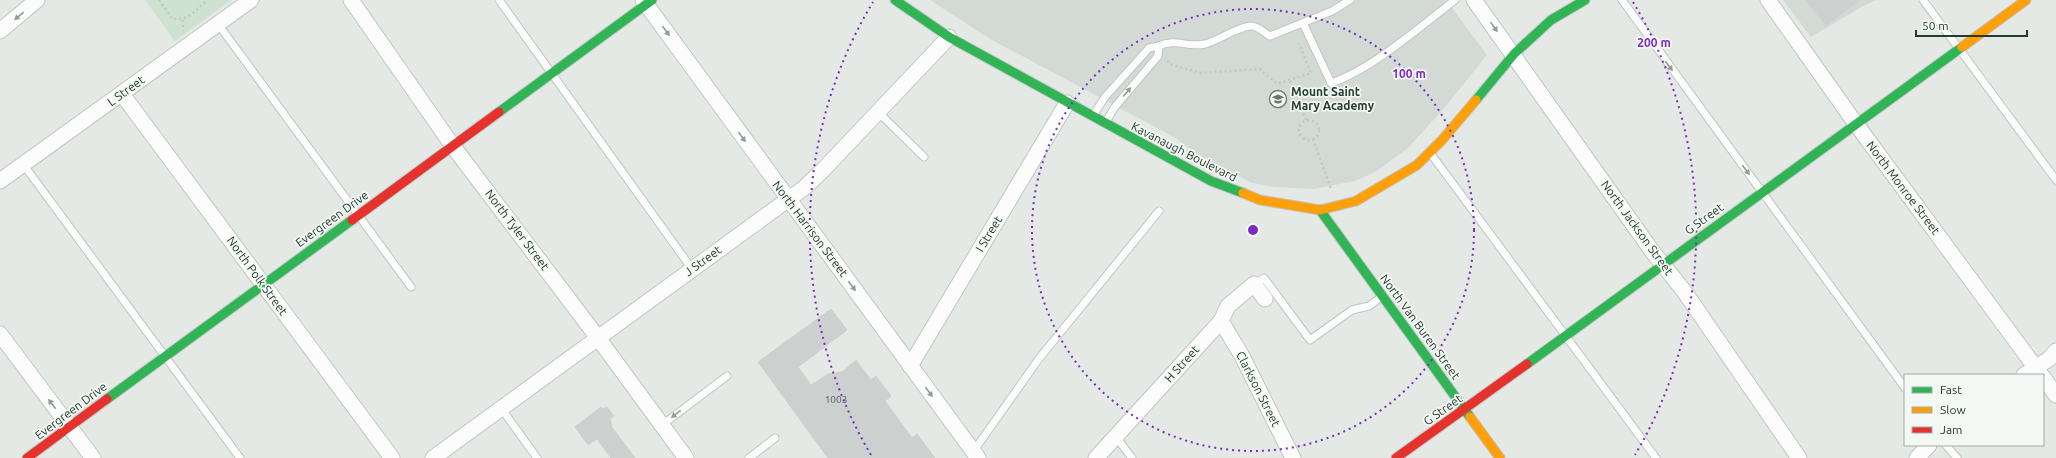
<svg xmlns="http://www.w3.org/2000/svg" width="2056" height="458" font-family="Ubuntu,sans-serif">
  <rect width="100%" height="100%" fill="#e4e9e6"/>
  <!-- built -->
  <g fill="#d3dad5">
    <path d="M930,0H1446L1487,55L1446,106L1408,148L1375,172L1355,181L1314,189L1275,187L1252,183L1198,155L1174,137L990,39Z"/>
    <path d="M1783,0H1877L1865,5L1811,37Z"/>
  </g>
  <!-- green -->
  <path fill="#cfe1d1" d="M145,0H231L175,41Z"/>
  <!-- building -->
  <g fill="#ccd0ce" stroke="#cdd2cf">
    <path d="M1806,0H1860L1826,26Z"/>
    <path d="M831,309L847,330L798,367L811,385L828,374L842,372L856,360L871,380L876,376L891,396L885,401L912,438L917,434L935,458H828L758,362Z"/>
    <path d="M601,407L603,409L607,407L614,416L610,419L612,427L635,458H611L597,439L588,445L575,427Z"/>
  </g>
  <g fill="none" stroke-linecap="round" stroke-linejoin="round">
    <!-- lane casing -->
    <g stroke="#c1c6c3" stroke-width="9">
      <g id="lane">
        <path d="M499,0L692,269"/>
        <path d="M1622,0L1905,388"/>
        <path d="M1923,0L2056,180"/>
        <path d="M1303,23L1331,83C1372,69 1420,27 1455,0"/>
        <path d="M218,24L411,287"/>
        <path d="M1159,46C1175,38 1188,48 1205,44C1217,41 1240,26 1251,26C1259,26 1264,33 1270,36L1332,11L1350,0"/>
        <path d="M878,112L924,157"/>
        <path d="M1094,114L1105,97L1149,48L1159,46L1158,56L1114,108L1106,122"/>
        <path d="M1431,154L1656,458"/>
        <path d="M23,164L240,458"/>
        <path d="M1254,284L1264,278L1310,340L1352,310L1369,306L1380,298"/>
        <path d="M501,408L537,458"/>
        <path d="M662,425L727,376"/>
        <path d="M1116,437L1132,458"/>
        <path d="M1946,445L1957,458"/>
        <path d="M973,452L1038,360L1159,211"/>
        <path d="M749,458L775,438"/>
      </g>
    </g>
    <!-- street casing -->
    <g stroke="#c1c6c3" stroke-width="17">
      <g id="street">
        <path d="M351,0L452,145L598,338L686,458"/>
        <path d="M643,0L978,458"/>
        <path d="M1474,0L1652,251L1684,291L1799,458"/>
        <path d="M1768,0L1856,124L2041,375"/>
        <path d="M0,31L37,0"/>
        <path d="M122,94L392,458"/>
        <path d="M0,181L251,0"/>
        <path d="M1221,321L1242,356L1293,458"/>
        <path d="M0,334L93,458"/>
        <path d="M910,366L1067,103"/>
        <path d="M2024,375L2049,359L2056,351"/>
        <path d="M2043,377L2056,395"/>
        <path d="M433,458L804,188L823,170L949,37"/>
        <path d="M1096,458L1221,321L1228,306L1254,284L1265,299"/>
        <path d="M1917,458L1929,445"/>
      </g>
    </g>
    <!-- fast casing -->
    <g stroke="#c0c7c3" stroke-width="11">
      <g id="fast">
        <path d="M895,0L949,37L1211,181L1243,193"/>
        <path d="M1476,100L1514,54L1551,20L1585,0"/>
        <path d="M499,112L652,0"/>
        <path d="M1320,210L1470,417"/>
        <path d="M1527,364L1962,47"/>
        <path d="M107,399L352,220"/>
      </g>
    </g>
    <!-- slow casing -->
    <g stroke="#c0c7c3" stroke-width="11">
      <g id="slow">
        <path d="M1962,47L2026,0"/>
        <path d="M1243,193L1260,200L1320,210L1356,201L1417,165L1442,140L1476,100"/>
        <path d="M1470,417L1500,458"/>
      </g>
    </g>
    <!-- jam casing -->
    <g stroke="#c0c7c3" stroke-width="11">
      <g id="jam">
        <path d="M352,220L499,112"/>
        <path d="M27,458L107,399"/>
        <path d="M1396,458L1527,364"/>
      </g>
    </g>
    <!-- path -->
    <g stroke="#c1c9c4" stroke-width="2.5" stroke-dasharray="2 3" stroke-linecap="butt">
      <path d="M159,0L172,19C192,20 193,11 208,0"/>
      <path d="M183,20V31"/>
      <path d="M1167,61L1172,65L1201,73L1260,69L1277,84L1311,73L1299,44"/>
      <path d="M1290,81L1306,120"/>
      <circle cx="1309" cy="130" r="10"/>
      <path d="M1313,139L1331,189"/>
    </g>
    <!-- lane -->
    <use href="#lane" stroke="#fbfcfb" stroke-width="7"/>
    <!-- street -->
    <use href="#street" stroke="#fbfcfb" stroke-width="15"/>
    <!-- fast -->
    <use href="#fast" stroke="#30b455" stroke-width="9"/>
    <!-- slow -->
    <use href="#slow" stroke="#ff9f0a" stroke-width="9"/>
    <!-- jam -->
    <use href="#jam" stroke="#e5322d" stroke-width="9"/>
  </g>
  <!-- one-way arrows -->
  <defs><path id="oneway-solid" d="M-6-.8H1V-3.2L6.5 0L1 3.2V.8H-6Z"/></defs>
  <g fill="#909c96">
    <use href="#oneway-solid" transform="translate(19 16) rotate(140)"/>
    <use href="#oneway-solid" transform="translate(1494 27) rotate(54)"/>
    <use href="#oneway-solid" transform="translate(666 31) rotate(54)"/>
    <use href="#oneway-solid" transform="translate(1669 66) rotate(53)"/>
    <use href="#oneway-solid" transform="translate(1127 92) rotate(-49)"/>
    <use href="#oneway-solid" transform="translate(742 137) rotate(54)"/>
    <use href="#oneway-solid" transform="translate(1746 170) rotate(53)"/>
    <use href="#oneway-solid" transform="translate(852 286) rotate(53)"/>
    <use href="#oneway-solid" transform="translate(929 392) rotate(54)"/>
    <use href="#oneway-solid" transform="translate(52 404) rotate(-127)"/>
    <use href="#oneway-solid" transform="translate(676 414) rotate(143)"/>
  </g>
  <!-- distance rings -->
  <g fill="none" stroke="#7b2cbf" stroke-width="2" stroke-dasharray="2 4">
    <circle cx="1253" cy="230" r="221"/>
    <path d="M871 455A443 443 0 0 1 873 2M1633 2A443 443 0 0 1 1635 455"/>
  </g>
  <!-- icons -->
  <defs>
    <g id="school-ring" transform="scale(0.9)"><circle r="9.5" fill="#f3f8f4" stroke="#677870" stroke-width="1.5"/><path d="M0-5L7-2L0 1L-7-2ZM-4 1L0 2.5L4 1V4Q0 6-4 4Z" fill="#677870"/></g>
  </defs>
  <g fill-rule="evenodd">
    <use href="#school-ring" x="1278" y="99"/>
  </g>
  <g text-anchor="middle" stroke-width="3.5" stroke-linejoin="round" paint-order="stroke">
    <!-- number labels -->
    <g font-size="10" fill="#4f6158">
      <text x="836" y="403">1003</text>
    </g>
    <!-- street labels -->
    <g font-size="12" fill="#243b30" stroke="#f3f8f4">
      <text transform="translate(126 91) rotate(-36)" y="4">L Street</text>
      <text transform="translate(1184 152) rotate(27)" y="4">Kavanaugh Boulevard</text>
      <text transform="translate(1903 188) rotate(53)" y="4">North Monroe Street</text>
      <text transform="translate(332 219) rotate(-36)" y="4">Evergreen Drive</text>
      <text transform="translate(1704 219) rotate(-36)" y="4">G Street</text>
      <text transform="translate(1637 228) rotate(54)" y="4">North Jackson Street</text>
      <text transform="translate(810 229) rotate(53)" y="4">North Harrison Street</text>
      <text transform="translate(517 230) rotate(53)" y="4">North Tyler Street</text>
      <text transform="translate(989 234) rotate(-59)" y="4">I Street</text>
      <text transform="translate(703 261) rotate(-36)" y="4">J Street</text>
      <text transform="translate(257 276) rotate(54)" y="4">North Polk Street</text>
      <text transform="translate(1420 327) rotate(54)" y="4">North Van Buren Street</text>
      <text transform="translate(1182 364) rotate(-48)" y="4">H Street</text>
      <text transform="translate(1258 389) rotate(63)" y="4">Clarkson Street</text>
      <text transform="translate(1443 410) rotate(-35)" y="4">G Street</text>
      <text transform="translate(71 411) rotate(-37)" y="4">Evergreen Drive</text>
    </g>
    <!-- poi labels -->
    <g font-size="12" font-weight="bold" fill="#243b30" stroke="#f3f8f4" text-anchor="start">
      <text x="1291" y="96">Mount Saint<tspan x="1291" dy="14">Mary Academy</tspan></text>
    </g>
  </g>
  <circle cx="1253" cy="230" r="6" fill="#7b2cbf" stroke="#f3f8f4" stroke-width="2"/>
  <g font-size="12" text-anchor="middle" font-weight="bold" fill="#7b2cbf" stroke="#f3f8f4" stroke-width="3.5" stroke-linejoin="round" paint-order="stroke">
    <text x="1654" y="47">200 m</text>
    <text x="1409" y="78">100 m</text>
  </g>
  <!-- legend -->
  <rect x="1904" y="374" width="140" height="72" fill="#f3f8f4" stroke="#a0aca6"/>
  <rect x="1912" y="387" width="20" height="6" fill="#30b455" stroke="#a0aca6"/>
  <text x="1940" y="394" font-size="12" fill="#243b30">Fast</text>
  <rect x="1912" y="407" width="20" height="6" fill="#ff9f0a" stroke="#a0aca6"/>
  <text x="1940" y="414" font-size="12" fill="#243b30">Slow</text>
  <rect x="1912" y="427" width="20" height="6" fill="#e5322d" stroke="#a0aca6"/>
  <text x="1940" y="434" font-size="12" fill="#243b30">Jam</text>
  <!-- scale -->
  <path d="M1916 30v6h111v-6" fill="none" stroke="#243b30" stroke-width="2"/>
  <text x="1922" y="30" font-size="12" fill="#243b30" stroke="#f3f8f4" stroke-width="3" paint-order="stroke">50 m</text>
</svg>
